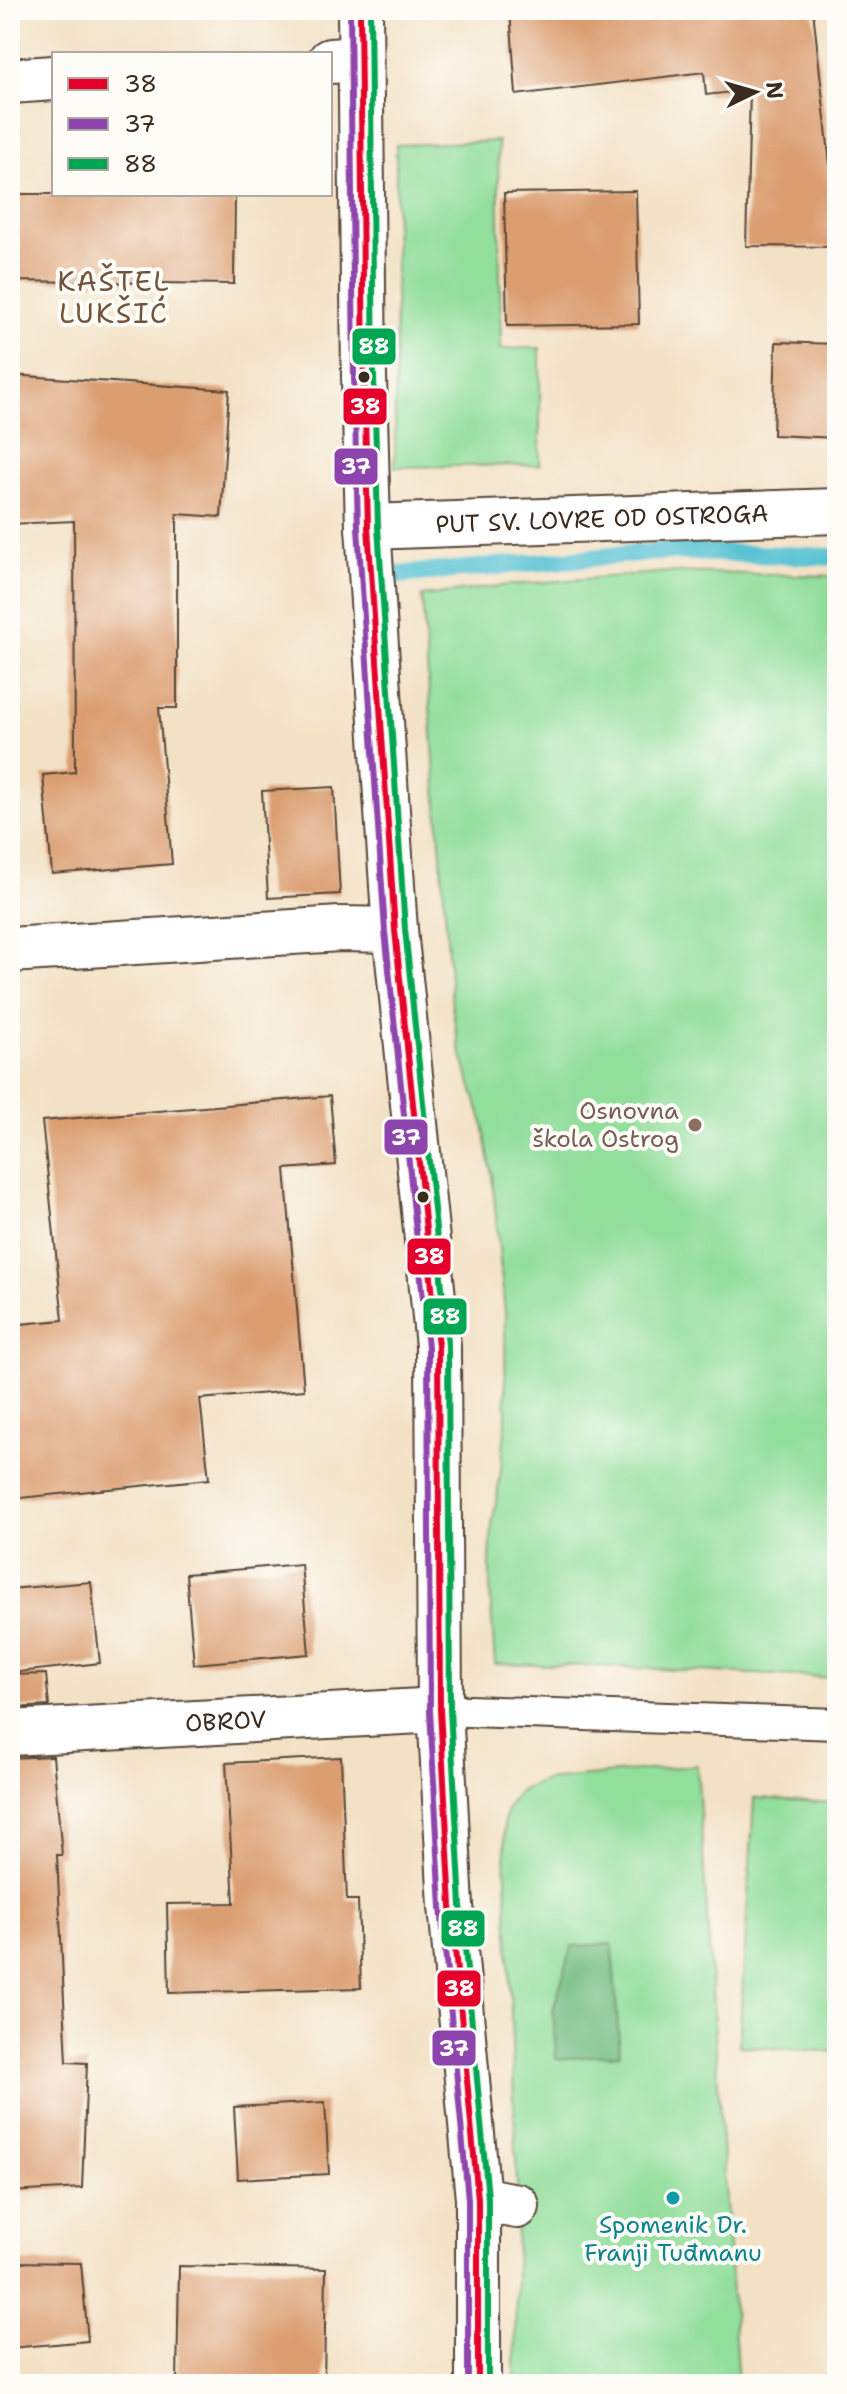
<svg xmlns="http://www.w3.org/2000/svg" width="847" height="2394" font-family="'Shantell Sans',sans-serif">
  <rect width="100%" height="100%" fill="#fdfcf7"/>
  <filter id="ink" filterUnits="userSpaceOnUse"><feTurbulence type="fractalNoise" baseFrequency=".0125" numOctaves="2"/><feDisplacementMap in="SourceGraphic" scale="16" xChannelSelector="R" yChannelSelector="G"/><feConvolveMatrix kernelMatrix="1 2 1 2 8 2 1 2 1" color-interpolation-filters="sRGB"/></filter>
  <filter id="wash" filterUnits="userSpaceOnUse"><feTurbulence type="fractalNoise" baseFrequency=".006" numOctaves="4" result="noise"/><feDisplacementMap in="SourceGraphic" scale="32" xChannelSelector="R" yChannelSelector="G"/><feGaussianBlur stdDeviation="1.8" result="paint"/><feColorMatrix in="noise" values="0 0 0 0 0 0 0 0 0 0 0 0 0 0 0 0 0 1.4 0 .05"/><feComposite in="paint" operator="in"/></filter>
  <g filter="url(#wash)">
    <rect width="100%" height="100%" fill="#f3e1c5"/>
    <!-- green -->
    <g fill="#92de9b" stroke="#66845c" stroke-width="2">
      <path d="M498,141L501,349L540,348V465L395,467L396,145Z"/>
      <path d="M669,572L837,576V1678L598,1666L495,1664L490,1592V1563L492,1525L500,1478L506,1422L505,1313L492,1175L483,1123L459,1046L452,1006L422,596L508,585Z"/>
      <path d="M697,1765L738,2384H515L517,2183L504,1821C510,1793 520,1789 546,1780Z"/>
      <path d="M754,1798L837,1803V2052L739,2046Z"/>
    </g>
    <!-- forest -->
    <path fill="#75bd83" stroke="#587450" stroke-width="2" d="M612,1944L620,2054L556,2059L553,2010L572,1946Z"/>
    <g fill="none" stroke-linecap="round" stroke-linejoin="round">
      <!-- stream -->
      <path stroke="#58c2d3" stroke-width="18" d="M396,575L667,551L837,557"/>
    </g>
    <g id="blocks">
      <!-- building -->
      <g fill="#db9e71">
        <path d="M510,10H813L830,164L837,165V247L746,246L750,90L706,95L704,72L516,95Z"/>
        <path d="M636,191L639,324L507,326L504,193Z"/>
        <path d="M10,194H235L234,284L10,281Z"/>
        <path d="M776,342L837,344V438L773,435Z"/>
        <path d="M10,375L229,390L221,517L177,514V708H159L172,864L52,874L43,775L75,772L74,521L10,524Z"/>
        <path d="M334,787L340,894L268,898L262,791Z"/>
        <path d="M330,1096L336,1165L285,1169L304,1390L200,1399L209,1479L10,1499V1325L63,1320L42,1121Z"/>
        <path d="M301,1564L309,1654L194,1664L186,1574Z"/>
        <path d="M91,1582L100,1663L10,1673V1589Z"/>
        <path d="M46,1674L49,1706L10,1708V1675Z"/>
        <path d="M53,1756L62,1855H57L67,2062L87,2063L82,2188L10,2192V1758Z"/>
        <path d="M341,1757L347,1900H358L361,1988L169,1993L167,1904L234,1903L226,1763Z"/>
        <path d="M325,2102L329,2174L238,2179L234,2107Z"/>
        <path d="M10,2262L81,2263L88,2341L10,2348Z"/>
        <path d="M179,2266L326,2269L324,2384H177Z"/>
      </g>
    </g>
  </g>
  <g filter="url(#ink)">
    <use href="#blocks" fill-opacity="0" stroke="#574537" stroke-width="2"/>
    <g fill="none" stroke-linecap="round" stroke-linejoin="round">
      <!-- lane casing -->
      <g stroke="#574537" stroke-width="34">
        <path id="lane" d="M440,1710L837,1724"/>
      </g>
      <!-- street casing -->
      <g stroke="#574537" stroke-width="48">
        <g id="street">
          <path d="M330,61L360,59"/>
          <path d="M10,81L54,78"/>
          <path d="M10,950L340,929L395,930"/>
          <path id="s1" d="M10,1733L440,1710"/>
          <path d="M478,2199L517,2206"/>
        </g>
      </g>
      <!-- secondary casing -->
      <g stroke="#574537" stroke-width="48">
        <g id="secondary">
          <path d="M360,10L364,377L368,527L395,930L438,1346L440,1710L451,1906L478,2199V2384"/>
          <path id="s2" d="M368,527L837,511"/>
        </g>
      </g>
      <!-- lane -->
      <use href="#lane" stroke="#fff" stroke-width="30"/>
      <!-- street -->
      <use href="#street" stroke="#fff" stroke-width="44"/>
      <!-- secondary -->
      <use href="#secondary" stroke="#fff" stroke-width="44"/>
      <!-- bus-1 casing -->
      <g stroke="#fdfcf7" stroke-width="12">
        <path id="bus-1" d="M360,10L364,377L368,527L395,930L438,1346L440,1710L451,1906L478,2199V2384"/>
      </g>
      <!-- bus-2 casing -->
      <g stroke="#fdfcf7" stroke-width="12">
        <path id="bus-2" d="M350,10L354,377L358,528L385,931L428,1347L430,1711L441,1907L468,2199V2384"/>
      </g>
      <!-- bus-3 casing -->
      <g stroke="#fdfcf7" stroke-width="12">
        <path id="bus-3" d="M370,10L374,377L378,527L405,929L448,1345L450,1710L461,1905L488,2198V2384"/>
      </g>
      <!-- bus-1 -->
      <use href="#bus-1" stroke="#e4002b" stroke-width="6"/>
      <!-- bus-2 -->
      <use href="#bus-2" stroke="#8e44ad" stroke-width="6"/>
      <!-- bus-3 -->
      <use href="#bus-3" stroke="#00a651" stroke-width="6"/>
    </g>
  </g>
  <!-- markers -->
  <g fill="#3b2a1e" stroke="#fdfcf7" stroke-width="3">
    <circle cx="364" cy="377" r="7"/>
    <circle cx="423" cy="1197" r="7"/>
  </g>
  <circle fill="#8d6e63" stroke="#fdfcf7" stroke-width="3" cx="695" cy="1125" r="8"/>
  <circle fill="#0f9aa8" stroke="#fdfcf7" stroke-width="3" cx="673" cy="2198" r="8"/>
  <g text-anchor="middle" stroke-width="8" stroke-linejoin="round" paint-order="stroke">
    <!-- street labels -->
    <g font-size="24" fill="#3b2a1e" stroke="#fdfcf7">
      <text dy="8" stroke="none"><textPath href="#s2" startOffset="234">PUT SV. LOVRE OD OSTROGA</textPath></text>
      <text dy="8" stroke="none"><textPath href="#s1" startOffset="216">OBROV</textPath></text>
    </g>
    <!-- education labels -->
    <g font-size="24" fill="#785e54" stroke="#fdfcf7" text-anchor="end">
      <text x="679" y="1119">Osnovna<tspan x="679" dy="28">škola Ostrog</tspan></text>
    </g>
    <!-- culture labels -->
    <g font-size="24" fill="#0d838f" stroke="#fdfcf7">
      <text x="673" y="2233">Spomenik Dr.<tspan x="673" dy="28">Franji Tuđmanu</tspan></text>
    </g>
    <!-- quarter labels -->
    <g font-size="28" letter-spacing="2" fill="#73533b" stroke="#fdfcf7">
      <text x="114" y="291">KAŠTEL<tspan x="114" dy="32">LUKŠIĆ</tspan></text>
    </g>
  </g>
  <g stroke="#fdfcf7" stroke-width="3">
    <rect x="351" y="327" width="46" height="39" rx="8" fill="#00a651"/>
    <rect x="342" y="387" width="46" height="39" rx="8" fill="#e4002b"/>
    <rect x="333" y="447" width="46" height="39" rx="8" fill="#8e44ad"/>
    <rect x="383" y="1118" width="46" height="38" rx="8" fill="#8e44ad"/>
    <rect x="406" y="1237" width="46" height="39" rx="8" fill="#e4002b"/>
    <rect x="422" y="1297" width="46" height="39" rx="8" fill="#00a651"/>
    <rect x="440" y="1909" width="46" height="39" rx="8" fill="#00a651"/>
    <rect x="436" y="1969" width="46" height="39" rx="8" fill="#e4002b"/>
    <rect x="431" y="2029" width="46" height="38" rx="8" fill="#8e44ad"/>
  </g>
  <g font-size="22" text-anchor="middle" font-weight="bold" fill="#fff">
    <text x="374" y="354">88</text>
    <text x="365" y="414">38</text>
    <text x="356" y="474">37</text>
    <text x="406" y="1145">37</text>
    <text x="429" y="1264">38</text>
    <text x="445" y="1324">88</text>
    <text x="463" y="1936">88</text>
    <text x="459" y="1996">38</text>
    <text x="454" y="2056">37</text>
  </g>
  <!-- margin -->
  <rect width="847" height="2394" fill="none" stroke="#fdfcf7" stroke-width="40"/>
  <!-- legend -->
  <rect x="52" y="52" width="280" height="144" fill="#fdfcf7" stroke="#afa8a0" stroke-width="2"/>
  <rect x="68" y="78" width="40" height="12" fill="#e4002b" stroke="#afa8a0" stroke-width="2"/>
  <text x="124" y="92" font-size="24" fill="#3b2a1e">38</text>
  <rect x="68" y="118" width="40" height="12" fill="#8e44ad" stroke="#afa8a0" stroke-width="2"/>
  <text x="124" y="132" font-size="24" fill="#3b2a1e">37</text>
  <rect x="68" y="158" width="40" height="12" fill="#00a651" stroke="#afa8a0" stroke-width="2"/>
  <text x="124" y="172" font-size="24" fill="#3b2a1e">88</text>
  <!-- north arrow -->
  <g transform="translate(755 92) rotate(85)" stroke="#fdfcf7" stroke-width="6" paint-order="stroke">
  <path d="M0-6L14 30L0 20L-14 30Z" fill="#3b2a1e"/>
  <text y="-12" font-size="22" font-weight="bold" text-anchor="middle" fill="#3b2a1e">N</text>
  </g>
</svg>
